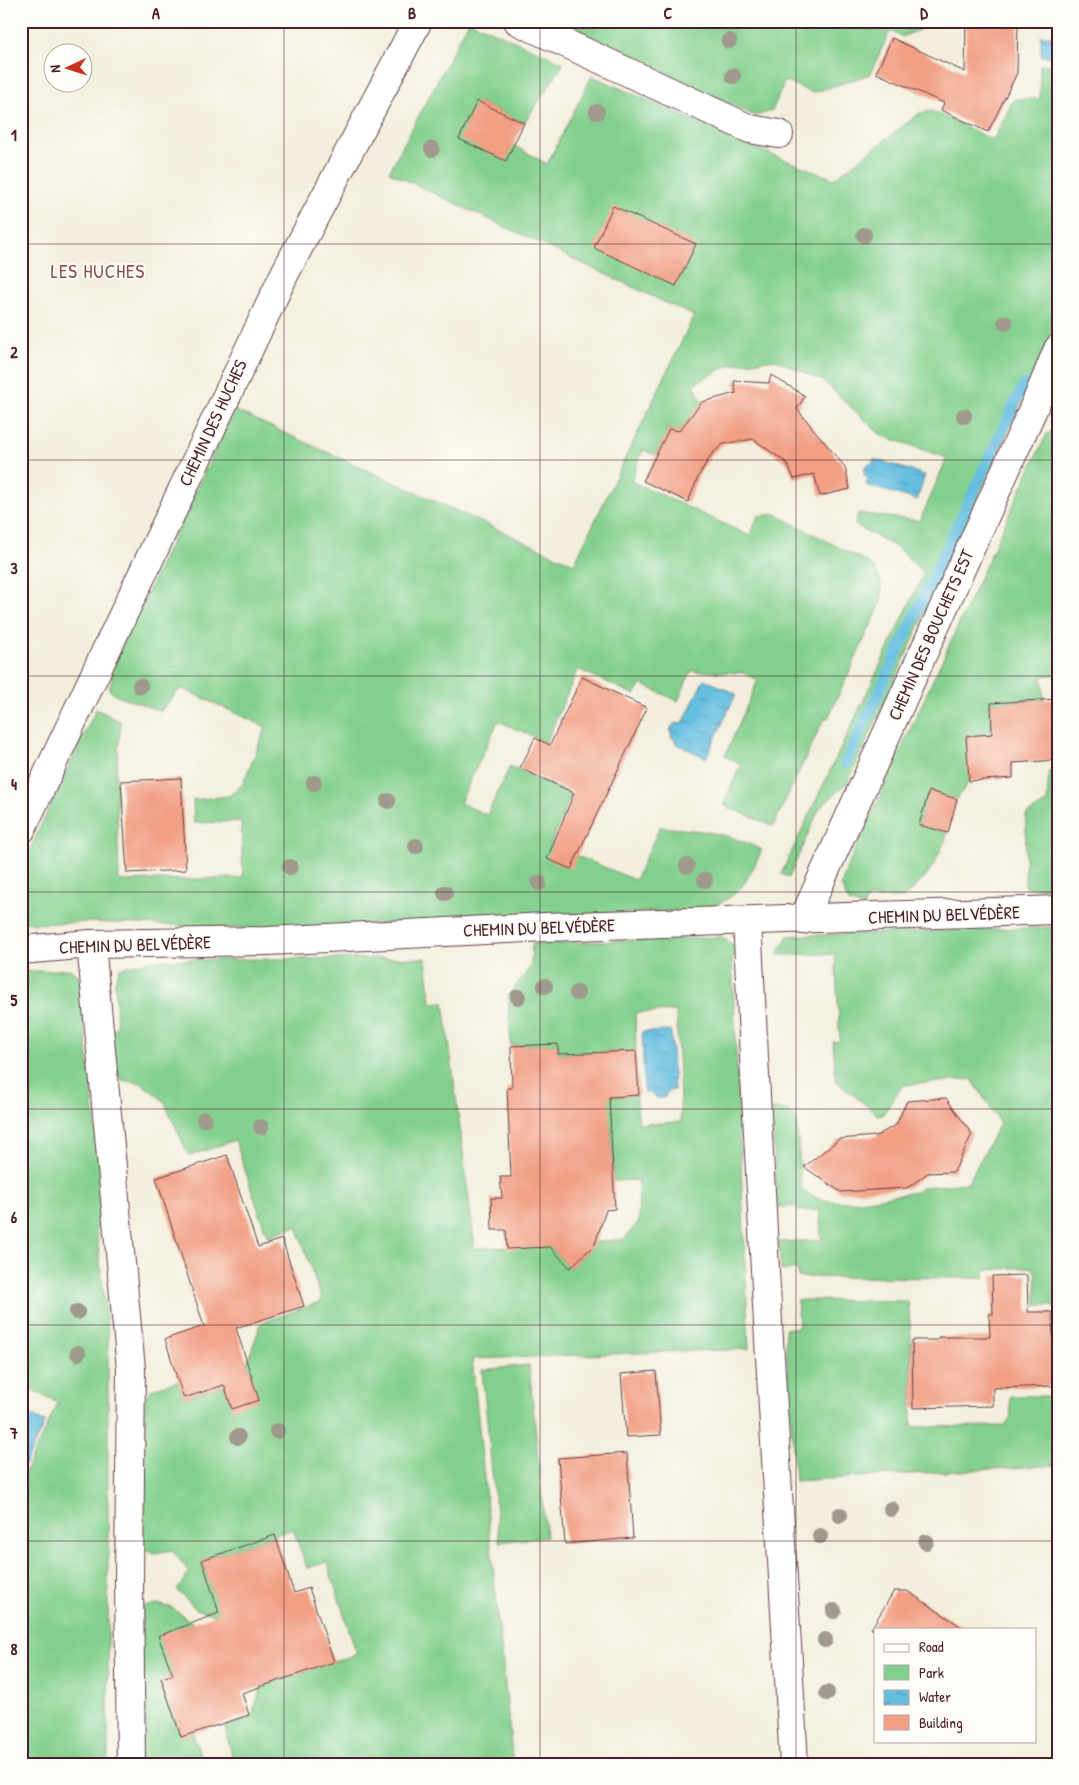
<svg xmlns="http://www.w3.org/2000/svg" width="1079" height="1785" font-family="'Patrick Hand',sans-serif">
  <defs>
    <pattern id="water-ripples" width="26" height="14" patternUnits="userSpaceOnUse" patternTransform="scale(1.25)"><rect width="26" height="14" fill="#63bee0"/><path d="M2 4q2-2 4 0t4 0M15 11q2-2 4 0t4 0" fill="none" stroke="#549ab6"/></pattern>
  </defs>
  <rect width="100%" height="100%" fill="#fdfcf7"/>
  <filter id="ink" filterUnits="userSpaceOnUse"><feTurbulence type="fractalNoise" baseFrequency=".02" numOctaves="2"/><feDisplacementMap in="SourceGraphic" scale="10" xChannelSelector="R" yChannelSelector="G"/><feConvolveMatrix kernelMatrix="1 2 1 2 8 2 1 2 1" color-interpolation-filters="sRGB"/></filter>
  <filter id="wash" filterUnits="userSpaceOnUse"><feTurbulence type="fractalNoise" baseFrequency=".0096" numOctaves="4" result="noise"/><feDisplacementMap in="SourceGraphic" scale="20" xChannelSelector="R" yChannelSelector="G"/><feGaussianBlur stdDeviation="1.12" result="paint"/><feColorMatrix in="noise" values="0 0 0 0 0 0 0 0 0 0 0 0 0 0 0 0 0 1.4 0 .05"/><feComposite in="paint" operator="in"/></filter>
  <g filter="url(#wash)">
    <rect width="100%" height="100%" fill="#f3efdc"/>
    <!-- green -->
    <g fill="#83d08e" stroke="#66785c">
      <path d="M469,21L564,63L524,123L477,101L513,145L547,164L592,76L770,154L834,179L920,113L932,111L993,140L1014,99H1040V65H1058V317L1029,386L848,782L819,809L789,877L781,874L924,573L896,547L855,525L858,513L920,521L947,458L881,435L823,381L775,359L729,365L694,384L702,402L679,431L669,429L655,455L643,450L631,481L750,536L758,516L775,514L869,563C881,574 883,587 881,603L828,718L824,719L773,826L723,805L741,764L725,756L758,680L743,673L691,671L678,701L641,684L635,695L578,669L546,742L498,721L460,803L487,815L510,766L571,794L551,845L635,880L660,827C701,831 724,831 762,850C745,885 739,900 698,910L265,929L89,922L33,924L23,921L21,868L96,709L121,722L116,774L119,881L243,878L241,821L194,823L193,800L229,796L243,784L266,727L181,688L161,711L118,696L109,690L116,658L234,410L574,564L694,316L389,172Z"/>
      <path d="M560,21H939L902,37L890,31L870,74L813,93L785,81L772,111L755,116Z"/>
      <path d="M1058,427V675L1042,676L1044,699L991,703L992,734L969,781L957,799L929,791L919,824L948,833C935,864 930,876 903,898H868L863,907L849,902L841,886L847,867L1038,452L1047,434Z"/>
      <path d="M1058,770V888H1025L1026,815L1047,802L1049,771Z"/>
      <path d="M1058,927V1309H1054V1305H1036V1273L1031,1267L986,1270L984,1278L798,1277L797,1268L781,1271L779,1242L821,1240L820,1210L798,1211V1206L777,1207L772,1109L787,1110L797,1121L801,1188C826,1214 884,1196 916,1192L923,1187L968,1183L1000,1123L972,1079L903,1085L883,1114L878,1115L836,1081L833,1042L840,1041L835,954L777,955L788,936Z"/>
      <path d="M722,937L736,947L738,956L732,958L749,1349L472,1359L513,1764H234L225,1727L251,1718L262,1686L357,1654L327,1562L307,1568L293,1529L202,1560L221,1617L196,1609L177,1590L189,1572L172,1550L155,1553L140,1547L145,1399L152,1389L178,1381L184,1398L252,1376L247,1363L261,1323L322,1301L297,1226L267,1236L235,1140L189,1156L164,1101L141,1083L122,1080L114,1074L109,1032L117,1027L115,981L120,968L153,960L426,958L431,1003L444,1002L475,1248L550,1247L570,1268L597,1242L624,1239L639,1221L638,1180L613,1181L611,1127L575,1129L614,1072L616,1097L636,1095L639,1124L681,1122L676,1011L635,1013L636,1051L558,1054V1044L511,1046L508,996L531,966L532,944Z"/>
      <path d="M69,969L79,976L107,1226L96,1227L108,1334V1764H21V1481L58,1402L21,1385V972Z"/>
      <path d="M797,1300L908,1301L911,1336L912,1427L1004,1426L1011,1417L1010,1396H1058V1465L795,1481L785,1329L799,1327Z"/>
      <path d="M529,1365L546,1537L499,1542L482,1370Z"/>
      <path d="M157,1604L172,1608L197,1626L203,1666L163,1678L181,1737L193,1733L203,1764H138L142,1607Z"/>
    </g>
    <!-- water -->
    <g fill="url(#water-ripples)" stroke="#566e86">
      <rect x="1041" y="36" width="17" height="20"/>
      <path d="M874,459L925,475L917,500L866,485L868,479L864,474L865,466L873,463Z"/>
      <path d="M704,679L736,694L706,758L675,743L676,741L672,738L670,730L674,724L683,723Z"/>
      <path d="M671,1031L674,1090L668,1091L664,1098H657L650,1092H644L642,1032Z"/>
      <path d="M21,1411L45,1422L21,1473Z"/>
    </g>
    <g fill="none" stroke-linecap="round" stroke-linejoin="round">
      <!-- stream -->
      <path stroke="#63bee0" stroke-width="11" d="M845,764L1024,384"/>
    </g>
    <g id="blocks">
      <!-- building -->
      <g fill="#f29f84">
        <path d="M966,21H1018L1017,73L988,132L941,110L944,103L876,73L892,38L965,72Z"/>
        <path d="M477,101L524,123L506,161L459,139Z"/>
        <path d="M613,206L696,244L676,286L594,248Z"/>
        <path d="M771,375L805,396L797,409L845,467L850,489L820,496L814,474L794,479L787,463L753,439L723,444L711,455L699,475L688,502L643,481L669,429L679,431L702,402L736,393L734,381L769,383Z"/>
        <path d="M582,677L647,708L571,869L547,859L574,793L520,768L535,738L550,745Z"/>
        <path d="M1058,699V760L1013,763V778L969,781L966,736L992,734L991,703Z"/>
        <path d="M181,778L186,870L127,873L121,781Z"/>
        <path d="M929,791L957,799L948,833L919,825Z"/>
        <path d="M558,1044V1054L636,1051L639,1095L609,1097L615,1209L606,1210L595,1244L570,1268L550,1247L507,1249L506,1230H492L491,1198H502L500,1177H511L507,1088H512L511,1046Z"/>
        <path d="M946,1098L972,1134L954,1172L928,1173L907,1188L841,1192L804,1167L839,1139L876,1136L896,1125L907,1101Z"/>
        <path d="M227,1155L258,1247L282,1239L304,1306L236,1328L259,1400L232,1409L224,1385L184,1398L178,1381L165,1339L204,1326L156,1178Z"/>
        <path d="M1027,1275L1028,1312H1052L1055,1386L993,1388V1406L913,1408L912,1340H938V1337H990L989,1314H993L992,1276Z"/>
        <path d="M656,1371L661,1435L626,1437L621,1374Z"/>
        <path d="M627,1453L633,1538L565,1544L558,1458Z"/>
        <path d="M275,1535L294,1593L309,1588L334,1662L242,1693L249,1715L181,1737L161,1678L173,1675L158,1636L219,1613L202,1560Z"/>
        <path d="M894,1591H907L965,1629H871Z"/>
      </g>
    </g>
  </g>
  <g filter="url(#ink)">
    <use href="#blocks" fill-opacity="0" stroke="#633e46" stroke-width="1"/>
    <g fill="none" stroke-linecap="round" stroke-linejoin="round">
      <!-- minor casing -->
      <g stroke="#633e46" stroke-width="30">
        <g id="minor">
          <path d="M518,21L750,129L779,134"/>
          <path d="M21,830L285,273L418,21"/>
          <path d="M803,920L1038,398L1058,349"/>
          <path d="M747,921L766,1289L794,1764"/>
          <path d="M91,944L131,1369L129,1581L131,1764"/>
          <path d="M21,950L91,944L267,941L545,927L1058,910"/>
        </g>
      </g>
      <!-- minor -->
      <use href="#minor" stroke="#fff" stroke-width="28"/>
    </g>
    <!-- trees -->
    <g fill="#9f9a8b">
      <circle cx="729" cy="41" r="8"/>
      <circle cx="733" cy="76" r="8"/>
      <circle cx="597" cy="112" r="8"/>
      <circle cx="432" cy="149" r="8"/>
      <circle cx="864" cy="235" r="8"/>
      <circle cx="1005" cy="323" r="8"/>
      <circle cx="964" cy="416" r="8"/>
      <circle cx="140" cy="686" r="8"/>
      <circle cx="314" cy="783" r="8"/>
      <circle cx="388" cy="801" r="8"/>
      <circle cx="416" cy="846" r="8"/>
      <circle cx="687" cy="866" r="8"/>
      <circle cx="290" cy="867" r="8"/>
      <circle cx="705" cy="880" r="8"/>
      <circle cx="539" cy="883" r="8"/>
      <circle cx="445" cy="893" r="8"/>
      <circle cx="545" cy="986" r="8"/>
      <circle cx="577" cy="993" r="8"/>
      <circle cx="518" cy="997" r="8"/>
      <circle cx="204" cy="1119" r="8"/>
      <circle cx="261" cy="1127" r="8"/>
      <circle cx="77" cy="1312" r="8"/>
      <circle cx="78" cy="1353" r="8"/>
      <circle cx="277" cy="1431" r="8"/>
      <circle cx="238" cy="1437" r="8"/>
      <circle cx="891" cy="1509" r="8"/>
      <circle cx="840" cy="1515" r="8"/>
      <circle cx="820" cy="1536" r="8"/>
      <circle cx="926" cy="1542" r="8"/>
      <circle cx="834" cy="1611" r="8"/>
      <circle cx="825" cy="1640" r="8"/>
      <circle cx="827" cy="1693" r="8"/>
    </g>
  </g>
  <!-- grid -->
  <path fill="none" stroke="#4a1f2b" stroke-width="1" stroke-opacity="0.55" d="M284,21V1764M540,21V1764M796,21V1764M21,244H1058M21,460H1058M21,676H1058M21,892H1058M21,1109H1058M21,1325H1058M21,1541H1058"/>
  <g text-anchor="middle" stroke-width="4" stroke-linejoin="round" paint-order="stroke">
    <!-- street labels -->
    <g font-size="18" fill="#4a1f2b" stroke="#fdfcf7">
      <text transform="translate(213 423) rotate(-65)" y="6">CHEMIN DES HUCHES</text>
      <text transform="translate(931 635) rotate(-66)" y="6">CHEMIN DES BOUCHETS EST</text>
      <text transform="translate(944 915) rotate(-2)" y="6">CHEMIN DU BELVÉDÈRE</text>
      <text transform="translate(539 928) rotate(-2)" y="6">CHEMIN DU BELVÉDÈRE</text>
      <text transform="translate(135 945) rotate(-2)" y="6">CHEMIN DU BELVÉDÈRE</text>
    </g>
    <!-- neighbourhood labels -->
    <g font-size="19" letter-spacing="1" fill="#854c4a" stroke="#fdfcf7">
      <text x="98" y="278">LES HUCHES</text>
    </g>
  </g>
  <!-- margin -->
  <rect width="1079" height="1785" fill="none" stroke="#fdfcf7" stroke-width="55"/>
  <!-- legend -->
  <rect x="874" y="1628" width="162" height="115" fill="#fdfcf7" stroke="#b5a4a5"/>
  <rect x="884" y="1644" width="25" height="8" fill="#ffffff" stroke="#b5a4a5"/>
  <text x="919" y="1652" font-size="15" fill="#4a1f2b">Road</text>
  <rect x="884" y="1665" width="25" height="15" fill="#83d08e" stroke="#b5a4a5"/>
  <text x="919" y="1678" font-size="15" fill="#4a1f2b">Park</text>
  <rect x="884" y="1690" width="25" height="15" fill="url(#water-ripples)" stroke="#b5a4a5"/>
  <text x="919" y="1702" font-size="15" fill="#4a1f2b">Water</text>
  <rect x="884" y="1715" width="25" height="15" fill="#f29f84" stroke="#b5a4a5"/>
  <text x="919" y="1728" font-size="15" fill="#4a1f2b">Building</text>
  <!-- north arrow -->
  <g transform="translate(68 68) rotate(266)"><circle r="24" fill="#fdfcf7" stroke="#b5a4a5"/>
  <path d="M0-4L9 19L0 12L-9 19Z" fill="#c8321e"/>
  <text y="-8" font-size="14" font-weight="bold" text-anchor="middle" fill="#4a1f2b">N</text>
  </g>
  <rect x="28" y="28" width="1024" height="1730" fill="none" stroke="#4a1f2b" stroke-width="2"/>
  <g font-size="16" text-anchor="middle" font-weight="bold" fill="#4a1f2b">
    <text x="156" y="19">A</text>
    <text x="412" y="19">B</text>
    <text x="668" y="19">C</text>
    <text x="924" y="19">D</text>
    <text x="14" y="141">1</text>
    <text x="14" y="358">2</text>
    <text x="14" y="574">3</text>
    <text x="14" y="790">4</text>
    <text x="14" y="1006">5</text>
    <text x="14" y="1223">6</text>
    <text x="14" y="1439">7</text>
    <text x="14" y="1655">8</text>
  </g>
</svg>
